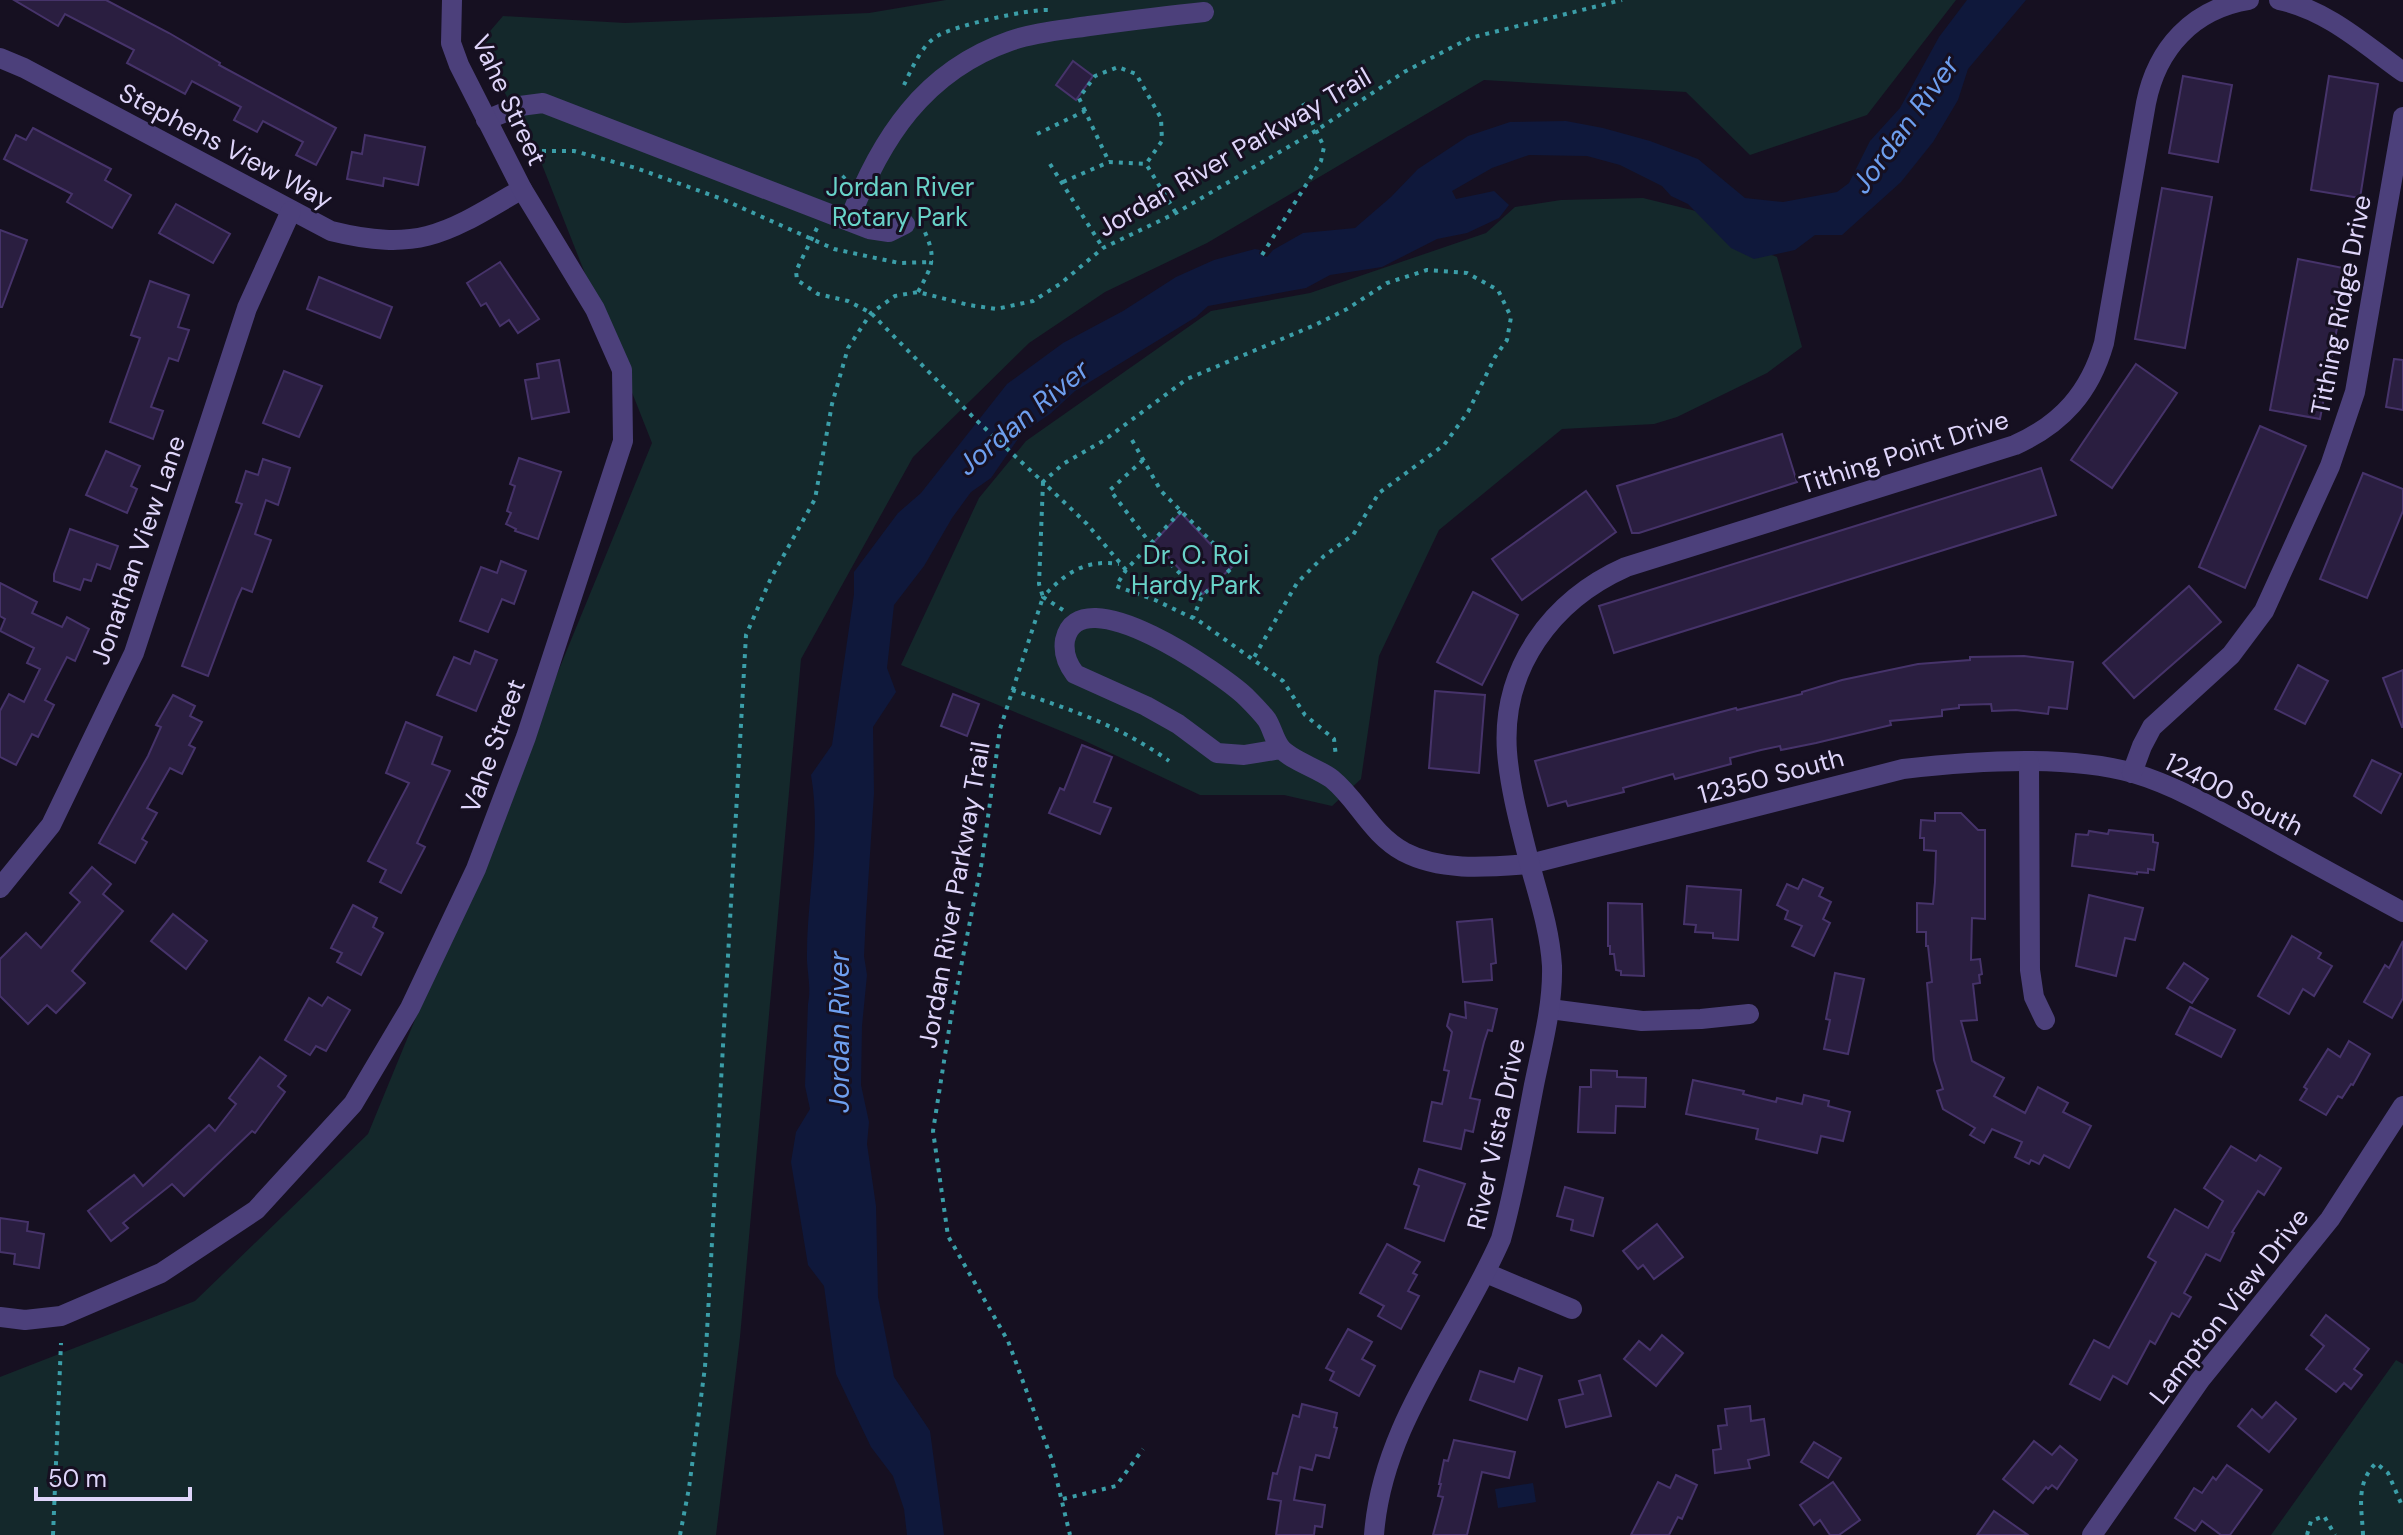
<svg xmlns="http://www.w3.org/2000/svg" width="2403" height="1535" font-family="'DM Sans',sans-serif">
  <rect width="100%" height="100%" fill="#161021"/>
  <!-- green -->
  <g fill="#14282b">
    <path d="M946,0H1956L1867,115L1750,155L1686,92L1484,80L1207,243L1105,292L1029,343L913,457L801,659L740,1337L716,1535H0V1377L195,1301L368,1134L652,443L539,157L479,44L503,16L625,23L869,13Z"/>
    <path d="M1643,198L1712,215L1733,240L1777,257L1802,347L1767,373L1677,417L1654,424L1562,429L1439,530L1379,656L1361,779L1332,806L1284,795H1200L1083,740L901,665L979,498L1026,441L1211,311L1310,293L1486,233L1515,207L1561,200Z"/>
    <path d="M2396,1360L2403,1364V1535H2271Z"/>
  </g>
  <!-- water -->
  <g fill="#0f183b">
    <path d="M1967,0H2026L1968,69L1958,100L1933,142L1901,182L1842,235H1815L1795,250L1754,259L1731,248L1688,204L1671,196L1662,186L1620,165L1587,156L1529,155L1492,168L1452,191L1456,199L1494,191L1509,205L1499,218L1467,233L1437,239L1382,267L1330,275L1306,288L1208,306L1196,317L1075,391L1050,414L1022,433L991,478L971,492L952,518L924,566L894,605L887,668L896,692L873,727L874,793L866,915L864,956L867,975L862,1026L861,1085L869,1122L867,1144L876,1206L878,1297L894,1377L930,1431L944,1535H907L904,1509L893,1476L871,1447L836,1374L824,1286L808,1265L791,1162L796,1132L810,1109L805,1086L808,1004C811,989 808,977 807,961C806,899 822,838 811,775L832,745L854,594V572L898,513L921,493L1007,384L1063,343L1123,311L1176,277L1214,260L1255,249L1260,250L1259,254L1267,257L1273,250L1303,233L1355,228L1391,197L1418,169L1468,136L1510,122L1566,121L1603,128L1650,141L1698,159L1745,198L1783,202L1837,192L1849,183L1870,141L1900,108L1939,37Z"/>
    <path d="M1533,1483L1536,1502L1498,1508L1495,1489Z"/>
  </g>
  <!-- building -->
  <g fill="#2a1e40" stroke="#46336a" stroke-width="2">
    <path d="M14,0H106L169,33L220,63L219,65L336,128L316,165L296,155L303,142L263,121L257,132L234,120L241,107L192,81L185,94L127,63L134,50L65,14L58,26Z"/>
    <path d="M1073,61L1093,76L1076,100L1056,85Z"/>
    <path d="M2183,76L2232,85L2218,162L2169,153Z"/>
    <path d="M2329,76L2378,84L2360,198L2311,190Z"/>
    <path d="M33,128L111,169L105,180L131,195L112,228L67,202L72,194L4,159L16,135L26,140Z"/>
    <path d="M365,135L425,147L418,185L384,178L383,186L347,179L352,152L362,154Z"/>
    <path d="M2162,188L2212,197L2185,348L2135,339Z"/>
    <path d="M176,204L230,234L213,263L159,233Z"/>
    <path d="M0,230L27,240L2,307H0Z"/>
    <path d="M2298,259L2348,269L2320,419L2270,410Z"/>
    <path d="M500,262L539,319L518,333L509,320L500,326L486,303L481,306L467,283Z"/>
    <path d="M319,277L392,307L380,338L307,309Z"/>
    <path d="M150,281L189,295L178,327L189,330L178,361L169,358L151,407L163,411L153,439L110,422L140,338L131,335Z"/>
    <path d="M2394,359L2403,360V410L2386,407Z"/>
    <path d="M559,360L569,412L532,419L525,380L539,378L537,364Z"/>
    <path d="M2136,364L2177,393L2112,488L2071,460Z"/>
    <path d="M284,371L322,386L299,437L263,423Z"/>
    <path d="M2260,426L2306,446L2245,588L2199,567Z"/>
    <path d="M1782,434L1797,482L1639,533H1632L1617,486Z"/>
    <path d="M106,451L140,466L131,486L137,489L127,513L86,495Z"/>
    <path d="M519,458L561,472L538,539L515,531L516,529L506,524L511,513L507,511L515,486L510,484Z"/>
    <path d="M263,459L290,468L278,505L266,500L255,534L271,540L252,592L242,588L237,599L208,676L182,666L242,504L236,502L246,471L258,475Z"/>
    <path d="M2041,468L2056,515L1614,653L1599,606Z"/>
    <path d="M2363,473L2403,489V511L2367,598L2320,579Z"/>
    <path d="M1586,491L1616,532L1522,600L1492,559Z"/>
    <path d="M1181,513L1232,567L1203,594L1154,542Z"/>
    <path d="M70,529L118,546L110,569L97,564L91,581L84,579L80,590L54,581V574Z"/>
    <path d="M501,561L526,571L514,604L502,599L488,632L460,621L481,567L497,573Z"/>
    <path d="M0,583L37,602L32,613L62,627L67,617L89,629L75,661L67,657L45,700L54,705L38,737L32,734L16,765L0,757V711L9,694L24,702L40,669L27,663L34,648L0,631L5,619L0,616Z"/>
    <path d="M2189,586L2221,622L2134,698L2103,663Z"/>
    <path d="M1473,592L1518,615L1482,685L1437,662Z"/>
    <path d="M475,651L497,660L476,711L437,695L454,657L470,664Z"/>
    <path d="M2024,656L2073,662L2067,709L2049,707L2048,714L2016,710L1992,711L1991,704L1959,705V708L1942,710V716L1890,721L1891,725L1816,743L1781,750L1780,746L1761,750L1730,758L1731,764L1675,779L1673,774L1623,788L1624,792L1568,806L1566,801L1548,806L1535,761L1736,708L1737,710L1802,694V692L1842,680L1918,664L1970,660V657Z"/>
    <path d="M2298,665L2328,681L2305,724L2275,709Z"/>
    <path d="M2403,670V727H2402L2383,678Z"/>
    <path d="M1435,691L1485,695L1479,773L1429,768Z"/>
    <path d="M953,694L979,704L967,736L941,726Z"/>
    <path d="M173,695L195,706L190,716L202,722L189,745L195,748L182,774L170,768L147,808L157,813L142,839L147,842L135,863L99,843L148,756L161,727L156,725Z"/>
    <path d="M406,722L442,737L432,764L450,771L417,843L425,847L401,893L380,882L386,870L368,861L409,783L386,773Z"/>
    <path d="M1082,745L1112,757L1094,802L1111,808L1100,834L1049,813L1060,788L1064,790Z"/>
    <path d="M2372,760L2401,774L2381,813L2354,796Z"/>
    <path d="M1935,813H1961L1978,830H1985V919L1972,918L1971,960L1980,959L1982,974L1979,975L1980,983L1973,984L1977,1020L1961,1021L1972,1061L2004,1078L1994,1096L2025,1113L2038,1087L2068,1103L2063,1112L2091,1126L2069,1168L2044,1155L2039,1164L2031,1160L2029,1164L2015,1157L2022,1142L1992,1129L1984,1143L1970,1135L1975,1128L1943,1109L1937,1091L1943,1089L1934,1060L1927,983L1932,982L1928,946H1926V932H1917V903L1933,904L1935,882L1936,851L1924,850V838H1920L1921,820L1935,821Z"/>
    <path d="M2109,830L2153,835V842L2158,843L2154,870L2148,869V873L2137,872V874L2072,866L2076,834L2088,835L2089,831L2108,834Z"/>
    <path d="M92,867L111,884L103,894L123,911L72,971L85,983L56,1013L47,1005L28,1024L0,996V959L26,933L41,948L80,902L70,893Z"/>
    <path d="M1803,879L1823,888L1819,896L1831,902L1823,919L1830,923L1814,956L1792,946L1802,926L1785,919L1788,911L1777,905L1787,884L1798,889Z"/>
    <path d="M1687,886L1741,890L1738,940L1713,938V933L1695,932L1696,925L1684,924Z"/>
    <path d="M2089,895L2143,908L2135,940L2125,938L2116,976L2076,966Z"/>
    <path d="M1608,903L1642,904L1644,976L1621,975V971L1616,970L1614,954H1610V946H1608Z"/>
    <path d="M353,905L377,918L373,927L383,933L361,975L337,962L342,953L331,948Z"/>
    <path d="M173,914L207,941L186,969L151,941Z"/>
    <path d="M1492,919L1496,963L1491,964L1492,980L1463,982L1457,922Z"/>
    <path d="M2292,936L2321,953L2318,958L2332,966L2314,996L2303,989L2289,1014L2258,996Z"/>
    <path d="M2403,941V998L2392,1018L2364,1002L2385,965L2389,968Z"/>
    <path d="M2184,963L2208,979L2192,1003L2167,988Z"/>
    <path d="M1835,973L1864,979L1848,1054L1824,1049L1830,1020L1826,1019Z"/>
    <path d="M328,997L350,1010L326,1051L316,1046L310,1055L285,1040L309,998L322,1006Z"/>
    <path d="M1465,1002L1497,1009L1492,1031L1488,1030L1484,1042L1470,1098L1480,1100L1473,1132L1465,1130L1461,1149L1424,1141L1432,1102L1442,1104L1449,1071L1444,1070L1452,1032L1447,1026L1450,1014L1466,1018Z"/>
    <path d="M2190,1007L2235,1030L2221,1057L2176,1034Z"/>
    <path d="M2349,1041L2370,1054L2353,1085L2351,1084L2342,1098L2338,1096L2326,1115L2300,1100L2307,1089L2304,1087L2328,1049L2340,1057Z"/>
    <path d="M260,1057L286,1076L278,1086L285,1092L255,1133L252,1131L184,1196L172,1184L123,1223L128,1228L111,1241L88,1211L134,1175L143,1186L209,1125L215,1131L236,1104L229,1098Z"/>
    <path d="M1591,1070L1617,1071V1077L1646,1078L1645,1107L1616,1106L1615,1133L1578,1132L1580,1087H1591Z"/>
    <path d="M1693,1080L1744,1091L1743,1094L1776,1102L1777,1098L1802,1104L1804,1095L1829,1101L1828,1106L1850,1112L1843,1141L1821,1136L1817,1153L1756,1139L1758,1129L1686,1114Z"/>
    <path d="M2231,1146L2256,1161L2260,1155L2281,1168L2264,1195L2258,1191L2232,1232L2234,1233L2220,1261L2206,1254L2184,1293L2191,1297L2179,1317L2172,1313L2155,1344L2150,1341L2127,1384L2113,1376L2100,1400L2070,1384L2094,1340L2109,1348L2156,1262L2148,1257L2175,1209L2208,1228L2223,1201L2204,1188Z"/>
    <path d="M1419,1169L1465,1184L1444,1241L1405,1228L1419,1186L1414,1184Z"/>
    <path d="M1565,1187L1603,1198L1593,1236L1571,1230L1573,1220L1557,1216Z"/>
    <path d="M0,1218L28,1222L27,1231L44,1234L39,1268L14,1264L15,1254L0,1252Z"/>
    <path d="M1657,1224L1683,1257L1654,1279L1643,1265L1638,1269L1623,1251Z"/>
    <path d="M1387,1244L1420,1262L1413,1273L1417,1275L1408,1291L1419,1296L1401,1329L1378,1316L1384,1306L1360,1293Z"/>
    <path d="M2326,1315L2369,1349L2354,1369L2362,1375L2351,1389L2344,1383L2336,1392L2306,1369L2324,1346L2311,1335Z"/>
    <path d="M1348,1329L1372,1342L1362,1359L1375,1366L1359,1396L1330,1380L1334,1372L1326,1368Z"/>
    <path d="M1662,1335L1683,1353L1656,1386L1624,1359L1639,1341L1650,1350Z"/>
    <path d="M1519,1368L1542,1376L1527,1420L1470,1400L1480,1371L1514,1382Z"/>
    <path d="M1600,1375L1611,1416L1566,1427L1559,1400L1583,1394L1579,1381Z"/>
    <path d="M2276,1402L2296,1419L2269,1452L2238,1426L2252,1409L2262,1418Z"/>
    <path d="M1302,1404L1337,1413L1334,1427L1337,1428L1329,1458L1316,1455L1312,1470L1300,1467L1294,1500L1325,1505L1322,1527L1315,1526L1314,1535H1276L1281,1501L1268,1499L1273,1473L1277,1474L1293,1415L1299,1417Z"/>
    <path d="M1750,1406L1751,1421L1764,1419L1769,1455L1748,1460L1750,1468L1715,1473L1713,1450L1721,1449L1718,1426L1727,1425L1725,1409Z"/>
    <path d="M1454,1440L1515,1452L1509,1478L1482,1472L1467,1535H1433L1443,1497L1438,1496L1441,1484H1439L1444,1460L1448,1461Z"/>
    <path d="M2034,1441L2052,1455L2060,1446L2077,1460L2057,1489L2052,1485L2048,1489L2046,1487L2033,1503L2003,1479Z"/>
    <path d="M1814,1442L1841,1458L1828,1478L1801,1462Z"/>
    <path d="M2227,1465L2262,1490L2230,1535H2221L2202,1521L2195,1531L2175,1518L2194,1488L2202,1493L2213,1477L2216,1480Z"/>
    <path d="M1676,1475L1697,1485L1682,1519L1678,1517L1669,1535H1631L1658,1482L1670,1488Z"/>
    <path d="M1833,1482L1860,1520L1839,1535H1830L1820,1520L1814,1525L1800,1505Z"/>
    <path d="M1994,1511L2028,1535H1977Z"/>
  </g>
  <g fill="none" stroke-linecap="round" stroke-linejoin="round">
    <!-- path -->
    <g stroke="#3b9ea8" stroke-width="4" stroke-dasharray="4 6" stroke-linecap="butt">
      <path d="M904,85C912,68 922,44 939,35C958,25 1028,9 1049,10"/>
      <path d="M1085,111L1079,98L1095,76L1118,67L1136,74L1161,118L1162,141L1146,164"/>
      <path d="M1037,134L1085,111L1109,162"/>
      <path d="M532,151H574L636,168L722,199L834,249L899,263L933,262"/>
      <path d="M1050,164L1103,248"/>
      <path d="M1063,182L1109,162L1146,164L1176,213"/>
      <path d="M832,195L837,184L845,176"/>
      <path d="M817,228L796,271L797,280L818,294L848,301L871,313L975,419L1043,482L1039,584L1043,597L1000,729L982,861L951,1017L933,1131L948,1236L1008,1341L1052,1460L1070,1535"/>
      <path d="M1262,255L1321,161L1324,147L1303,103"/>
      <path d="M918,292C933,264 937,258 923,228"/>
      <path d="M1132,440L1161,491L1235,565L1202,596L1193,618"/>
      <path d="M1143,460L1110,490L1150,543L1202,596"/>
      <path d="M1181,511L1126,570L1116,586L1155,600L1199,621L1283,681L1305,715L1334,739L1336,757"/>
      <path d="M1126,570L1087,524L1043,482L1063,464L1103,441L1187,379L1315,325L1347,309L1387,283L1427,270L1467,273L1498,290L1511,317L1507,340L1495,357L1468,412L1444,445L1379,493L1353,535L1324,556L1297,583L1253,659"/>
      <path d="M1063,610L1043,597C1065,573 1085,559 1119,564"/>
      <path d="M1012,690C1067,708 1121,726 1169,761"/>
      <path d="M1063,1499L1116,1486L1143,1449"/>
      <path d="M53,1535L61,1343"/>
      <path d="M680,1535L689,1488L705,1367L746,635L771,578L815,499L832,404L848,348L871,313L895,296L918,292L969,305L996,309L1033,301L1060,284L1103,248L1176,213L1317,130L1404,72L1470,38L1622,0"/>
      <path d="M2307,1535L2311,1521L2324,1516L2335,1535"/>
      <path d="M2363,1535C2362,1508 2355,1484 2376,1463L2388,1473L2403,1508"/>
    </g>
    <!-- minor -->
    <g stroke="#4c407b" stroke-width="20">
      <path d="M2279,0C2327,10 2364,44 2403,72"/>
      <path d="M0,58L24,68L331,231C420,253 447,233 522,189"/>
      <path d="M486,120L520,106L543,103L869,229L889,232L905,224"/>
      <path d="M849,221C880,139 924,71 1010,41C1035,32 1063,30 1089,26C1127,21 1166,16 1204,12"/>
      <path d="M1281,749L1244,755L1217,753L1178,724L1146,706L1075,674C1068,665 1063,653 1065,640C1079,574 1223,675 1246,697C1253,704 1261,712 1267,720C1272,728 1274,739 1280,747C1289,760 1318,768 1332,779C1359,801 1370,833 1404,852C1442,872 1489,867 1530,864L1903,769C1972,761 2066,754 2133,773C2177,786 2219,811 2259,833C2307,860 2355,886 2403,912"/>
      <path d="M2029,762L2030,970L2034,997L2045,1020"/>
      <path d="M2132,773L2142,746L2152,727L2231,655L2264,611L2330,466L2355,392L2403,117"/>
      <path d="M0,888L51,825L134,653L247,308L291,211"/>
      <path d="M1550,1009L1642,1021L1701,1019L1749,1014"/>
      <path d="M1486,1273L1572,1309"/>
      <path d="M0,1317L25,1320L61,1316L161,1273L256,1210L353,1104L410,1008L476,869L526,737L623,441L622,370L595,309L522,189L459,65L451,43L452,0"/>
      <path d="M1374,1535C1382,1424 1458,1338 1501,1239C1515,1189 1524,1137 1534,1085C1542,1046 1553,1006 1552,966C1550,931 1539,898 1530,865C1521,829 1510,790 1507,752C1501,668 1552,600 1626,567L2015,445C2062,424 2090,392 2104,343L2146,103C2157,48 2193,9 2249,0"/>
      <path d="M2092,1535L2200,1380L2330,1219L2403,1106"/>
    </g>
  </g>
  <g text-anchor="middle" stroke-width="6" stroke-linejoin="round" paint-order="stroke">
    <!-- street labels -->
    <g font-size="26" fill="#dfd5fa" stroke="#161021">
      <text transform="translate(509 100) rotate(65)" y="9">Vahe Street</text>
      <text transform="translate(226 146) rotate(28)" y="9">Stephens View Way</text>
      <text transform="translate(1234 152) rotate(-30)" y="9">Jordan River Parkway Trail</text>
      <text transform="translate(2341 305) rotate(-79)" y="9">Tithing Ridge Drive</text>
      <text transform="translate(1904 452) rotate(-18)" y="9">Tithing Point Drive</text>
      <text transform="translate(138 550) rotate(-71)" y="9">Jonathan View Lane</text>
      <text transform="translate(493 746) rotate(-70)" y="9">Vahe Street</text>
      <text transform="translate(1771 776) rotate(-15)" y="9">12350 South</text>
      <text transform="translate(2234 794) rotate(27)" y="9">12400 South</text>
      <text transform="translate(954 895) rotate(-80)" y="9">Jordan River Parkway Trail</text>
      <text transform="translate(1496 1134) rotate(-78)" y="9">River Vista Drive</text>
      <text transform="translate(2229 1306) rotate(-52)" y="9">Lampton View Drive</text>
    </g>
    <!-- park labels -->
    <g font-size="26" fill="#69d3c9" stroke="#161021">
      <text x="900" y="196">Jordan River<tspan x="900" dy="30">Rotary Park</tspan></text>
      <text x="1196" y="564">Dr. O. Roi<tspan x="1196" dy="30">Hardy Park</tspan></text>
    </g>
    <!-- water labels -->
    <g font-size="28" font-style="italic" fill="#6e9fef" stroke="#161021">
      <text transform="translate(1905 124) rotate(-54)" y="10">Jordan River</text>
      <text transform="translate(1023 417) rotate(-40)" y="10">Jordan River</text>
      <text transform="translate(839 1032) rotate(-90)" y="10">Jordan River</text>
    </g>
  </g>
  <!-- scale -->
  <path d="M36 1487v12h154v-12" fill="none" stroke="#dfd5fa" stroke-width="4"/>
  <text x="48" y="1487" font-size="24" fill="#dfd5fa" stroke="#161021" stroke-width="6" paint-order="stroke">50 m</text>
</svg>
